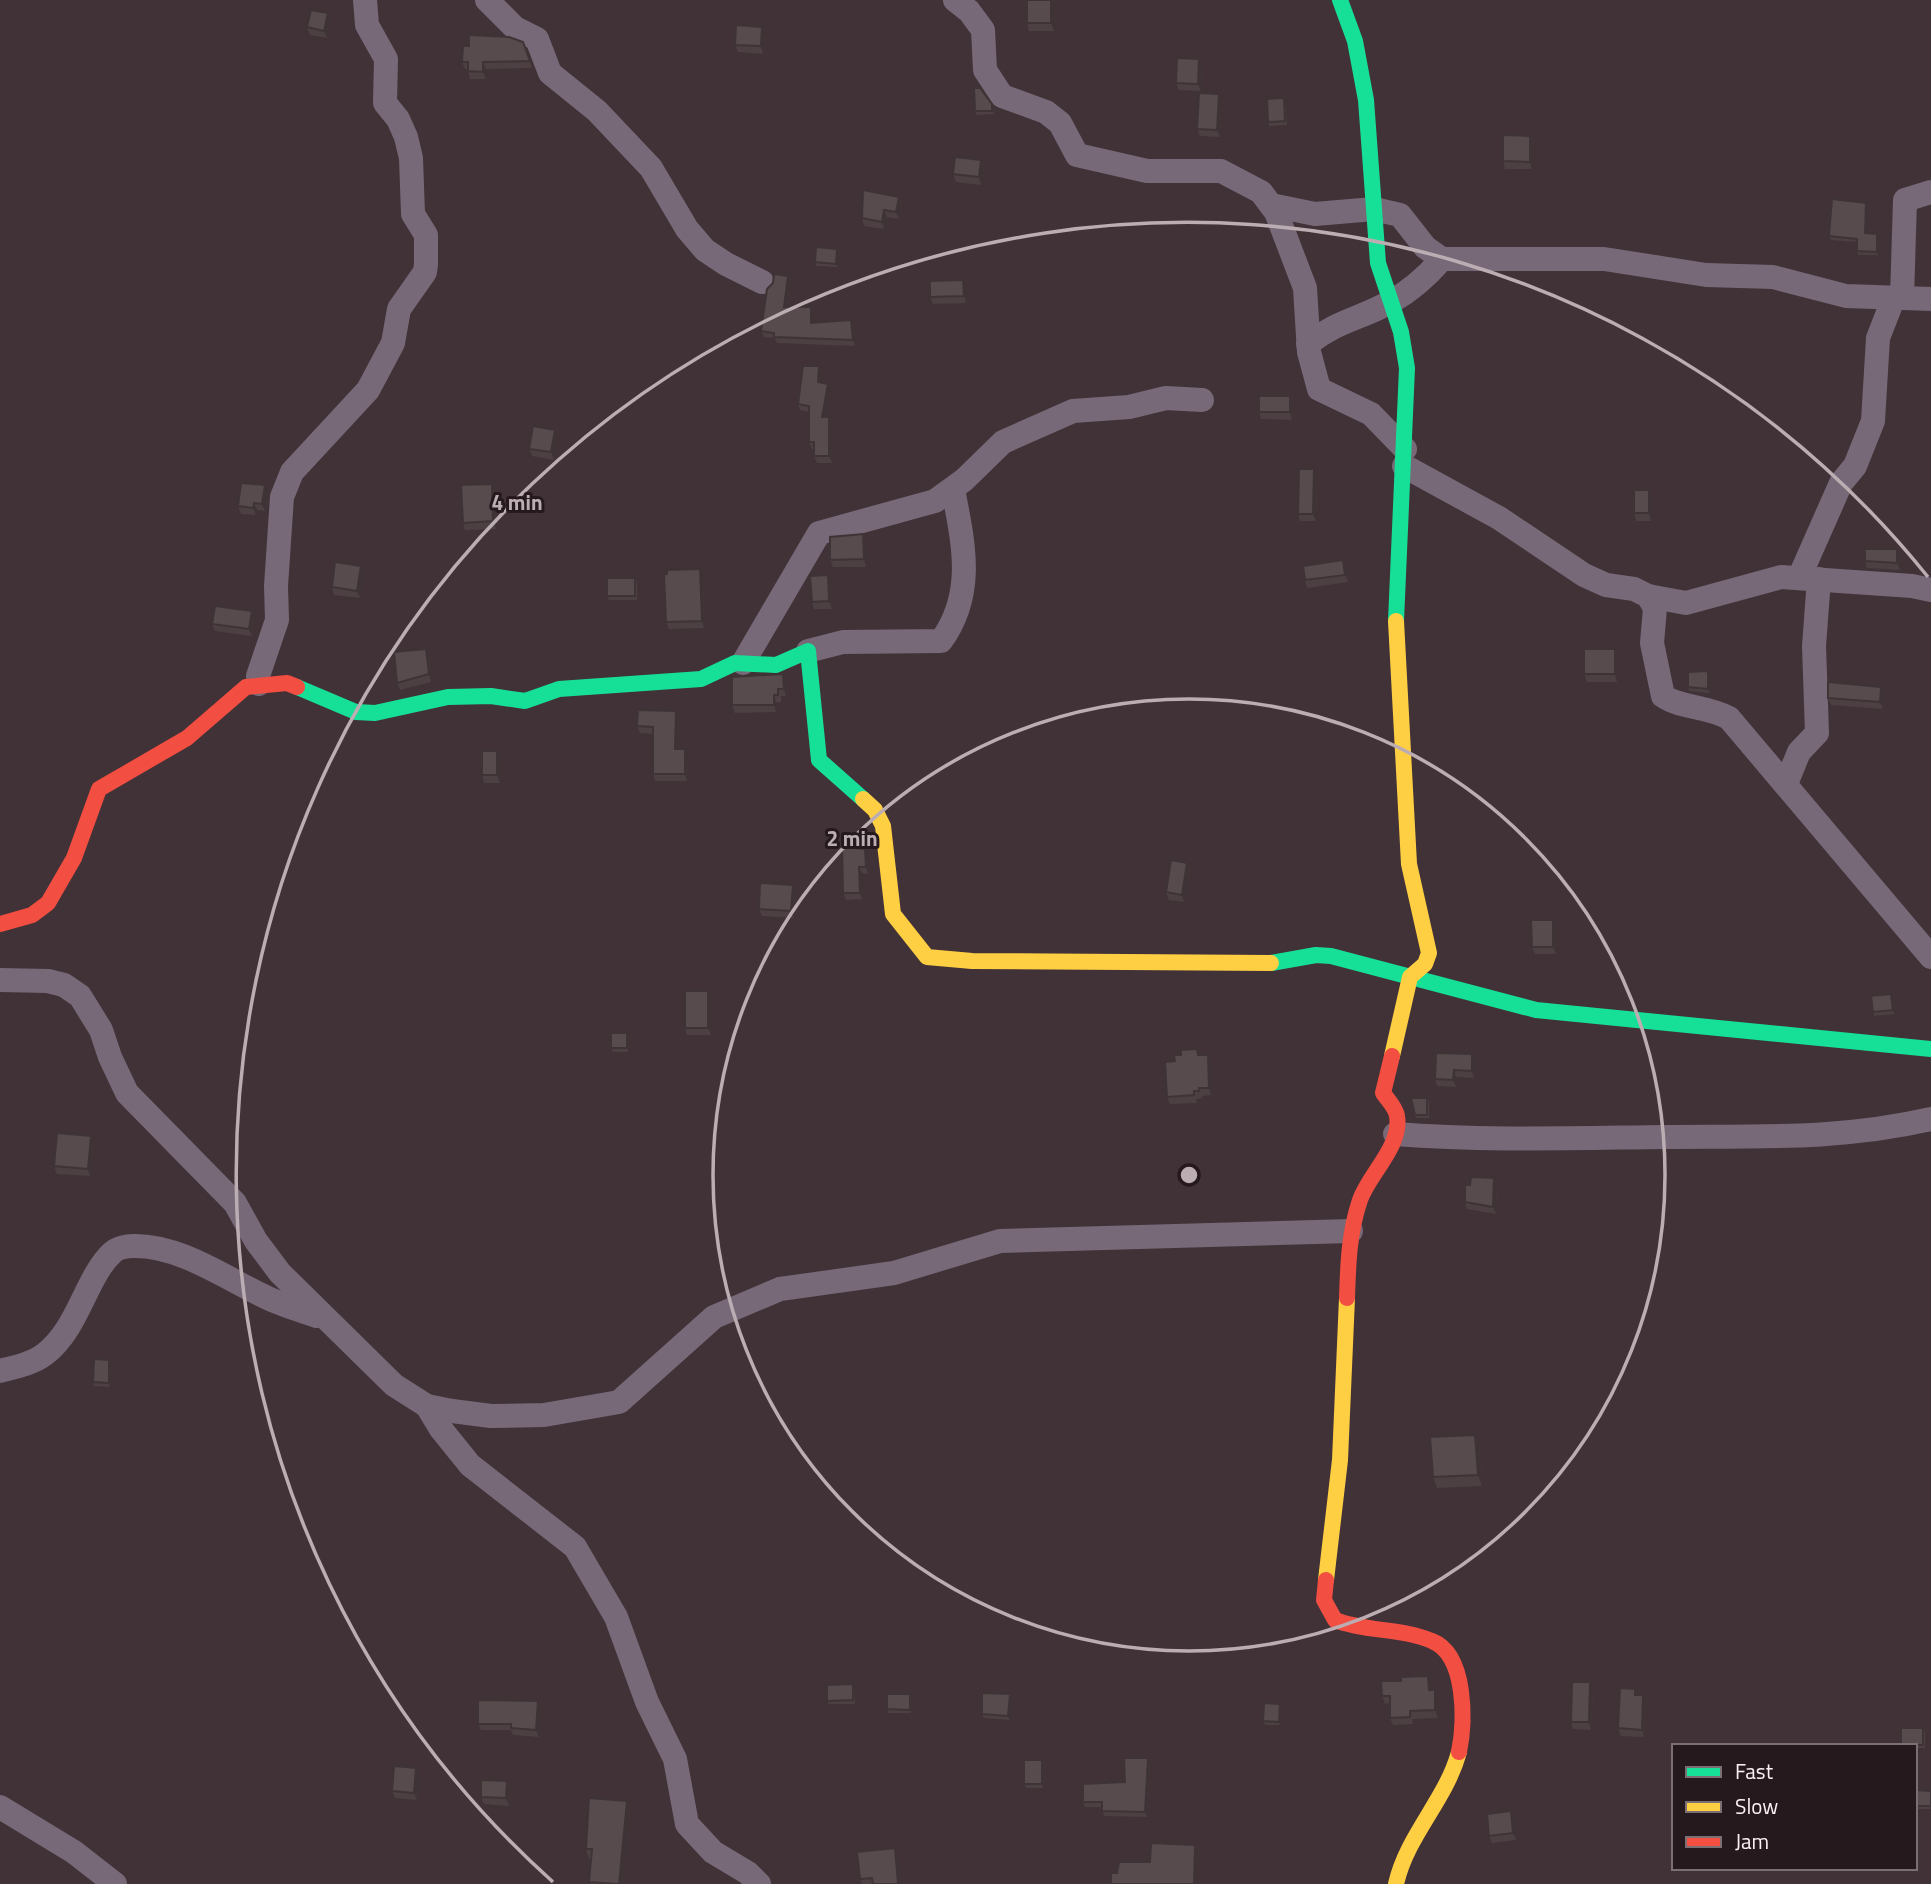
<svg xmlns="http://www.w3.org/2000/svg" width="1931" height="1884" font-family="'Titillium Web',sans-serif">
  <rect width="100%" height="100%" fill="#413238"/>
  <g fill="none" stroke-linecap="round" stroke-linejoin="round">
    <!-- street -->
    <g stroke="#776977" stroke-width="24">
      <path d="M487,0L515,28L537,39L550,73L597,111L651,168L687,229L705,250L726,264L762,282"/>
      <path d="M955,0L969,11L983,30L985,70L1002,96L1046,112L1060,123L1077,155L1147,171H1221L1261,192L1276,212L1305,288L1309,352L1319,389L1371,414L1405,449"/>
      <path d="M1271,205L1315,214L1374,209L1400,215L1425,247L1442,259"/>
      <path d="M1902,298L1905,200L1931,192"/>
      <path d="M1308,344C1338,320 1361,319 1392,301C1410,291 1428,275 1442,259H1604L1706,275L1773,277L1846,296L1931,299"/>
      <path d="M1404,466L1499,518L1584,575L1606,585L1634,589L1648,596L1655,608L1652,643L1663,696C1680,708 1708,706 1729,718L1931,957"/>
      <path d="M1799,578L1841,483L1855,466L1873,421L1878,338L1894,297"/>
      <path d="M1648,596L1686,603L1781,577L1912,586L1931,590"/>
      <path d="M808,651L843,642L941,641C976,593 963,542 953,489"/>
      <path d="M743,663L819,533L935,501L964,480L1003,442L1073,411L1129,407L1166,398L1202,400"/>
      <path d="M259,684L258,676L277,620L276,586L282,497L292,472L368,390L393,343L399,309L425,272L426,264V235L413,214L411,158L406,137L398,119L385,103L386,59L367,25L365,0"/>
      <path d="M1786,784L1799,752L1817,733L1814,646L1819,579"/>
      <path d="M0,980L48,981L64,985L80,996L101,1030L110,1057L127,1093L235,1203L256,1241L280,1273L394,1385L427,1406L452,1411L491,1416L544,1415L619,1402L714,1317L780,1289L894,1273L1000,1241L1351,1231"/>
      <path d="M1395,1134C1485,1141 1575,1138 1666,1137C1757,1136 1841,1140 1931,1119"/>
      <path d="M0,1371C15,1367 32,1364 45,1354C79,1328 86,1276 113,1252C117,1248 127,1246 133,1246C182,1245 229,1281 272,1300C287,1306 302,1311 317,1316"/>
      <path d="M427,1406L441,1429L470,1465L575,1547L616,1617L647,1702L675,1759L687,1824L713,1852L748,1873L759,1884"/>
      <path d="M0,1807L74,1852L115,1884"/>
    </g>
    <!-- fast -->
    <g stroke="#16e098" stroke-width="16">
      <path d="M1340,0L1355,41L1366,100L1378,263L1401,332L1407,368L1396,621"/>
      <path d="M297,687L356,712L375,713L448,697L491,696L525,701L559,689L701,679L735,663L776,665L808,651L819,760L863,799"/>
      <path d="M1271,963L1316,955L1331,956L1536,1010L1931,1049"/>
    </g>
    <!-- slow -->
    <g stroke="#ffcf43" stroke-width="16">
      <path d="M863,799L875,810L883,826L893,914L927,957L972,961L1271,963"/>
      <path d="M1392,1056L1410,977L1425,964L1429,953L1409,864L1396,621"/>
      <path d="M1326,1580L1340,1460L1347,1298"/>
      <path d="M1396,1884C1407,1835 1446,1800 1459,1752"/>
    </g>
    <!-- jam -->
    <g stroke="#f24e42" stroke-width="16">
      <path d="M0,924L32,915L48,903L74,858L99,789L187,738L246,687L287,683L297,687"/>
      <path d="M1347,1298C1348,1265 1349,1232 1360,1200C1369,1174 1402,1146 1397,1116C1396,1108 1388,1100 1383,1093L1392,1056"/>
      <path d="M1326,1580L1324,1600L1335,1620C1366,1632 1402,1628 1432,1641C1467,1655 1465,1722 1459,1752"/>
    </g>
  </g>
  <!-- wall -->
  <g fill="#4c4042">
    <path d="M1054,6V31H1029L1027,23Z"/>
    <path d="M328,13L330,21L327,38L310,35L307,27Z"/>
    <path d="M762,27L765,34L763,54L738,52L735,45Z"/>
    <path d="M523,42L532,68L486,69V79H470L468,69H465L462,62L469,46Z"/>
    <path d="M1202,66L1201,91L1179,90L1176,83Z"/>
    <path d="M1284,98L1285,102L1287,125L1269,126L1268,122Z"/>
    <path d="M1221,101L1220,137L1200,136L1197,129Z"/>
    <path d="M992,104L994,114L976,115L975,111Z"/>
    <path d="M1530,136L1533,143L1532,169H1505L1503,161Z"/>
    <path d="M981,160L984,168L981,185L956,182L953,174Z"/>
    <path d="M899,197L902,204L899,219L887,217L884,229L864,226L862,218Z"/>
    <path d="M1866,203L1867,206L1866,234L1879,238L1878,255H1858L1857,251V242L1831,240L1829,236Z"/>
    <path d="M837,249L839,252L838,267L816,266L815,262Z"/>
    <path d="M788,276L790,282L787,307L813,313V322L851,320L853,326L855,346L777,343L775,338L764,337L761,331Z"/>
    <path d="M966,287V303L933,304L930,297Z"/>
    <path d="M821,373V383L830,391L826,417H829L832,424V463H817L814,456V449H812L809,442V412L800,410L798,404Z"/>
    <path d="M1292,404V420L1261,419L1259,412Z"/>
    <path d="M558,437L554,460L532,456L529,449Z"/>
    <path d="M1317,476L1316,521H1300L1298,514Z"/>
    <path d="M492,484L494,491L496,529L465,530L463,523Z"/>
    <path d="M1649,490L1651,497V521H1636L1634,513Z"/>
    <path d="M268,493L265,511L257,510L256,515L241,514L238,506Z"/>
    <path d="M866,541V567H833L830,560Z"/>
    <path d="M1897,549L1900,556V570L1867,568L1865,561Z"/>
    <path d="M1343,560L1346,568L1348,582L1307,588L1305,580Z"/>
    <path d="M361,566L364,573L360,598L334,595L332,587Z"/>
    <path d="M828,575L830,582L832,609H814L812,602Z"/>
    <path d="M703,576L704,628L669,629L666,622Z"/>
    <path d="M637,581V600H609L607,596Z"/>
    <path d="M252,611L254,619L252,636L215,631L212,624Z"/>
    <path d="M1615,649L1617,656V682H1587L1584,674Z"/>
    <path d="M429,656L431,682L400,690L397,683Z"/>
    <path d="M1708,671L1709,675V693L1689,691L1688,687Z"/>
    <path d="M783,674L786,682V696H781V702H776V712L735,713L732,705Z"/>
    <path d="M1881,687L1884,694L1883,709L1831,705L1828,698Z"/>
    <path d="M676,711L679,718L678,749L688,757L687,781H655L653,774V734L640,733L637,726Z"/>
    <path d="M500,758V783H484L482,775Z"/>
    <path d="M867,856L868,874L862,873V899L846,900L843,893Z"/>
    <path d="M1187,863L1190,870L1184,902L1169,900L1166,892Z"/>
    <path d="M795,893L794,918L762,916L759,909Z"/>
    <path d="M1553,920L1556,927V954H1535L1532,947Z"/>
    <path d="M708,991L711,998V1035H687L685,1028Z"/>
    <path d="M1892,998L1894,1014L1874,1016L1873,1012Z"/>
    <path d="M628,1037V1052H613L611,1048Z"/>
    <path d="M1472,1054L1475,1062L1474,1078L1456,1077V1087L1437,1086L1435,1079Z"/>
    <path d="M1200,1055H1208L1210,1062L1211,1095L1202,1096V1098L1196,1099L1197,1103L1170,1104L1167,1097L1175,1061Z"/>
    <path d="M1427,1098L1429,1102V1118H1416L1415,1115Z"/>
    <path d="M91,1136L94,1144L90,1176L57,1174L54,1166Z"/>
    <path d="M1494,1178L1497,1185L1496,1214L1467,1209L1465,1202L1470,1185Z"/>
    <path d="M111,1364L110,1387L94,1386L93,1382Z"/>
    <path d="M1479,1446L1482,1486L1437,1488L1433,1477Z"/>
    <path d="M1431,1683V1690H1435L1437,1698L1438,1718L1412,1719L1413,1724L1393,1725L1390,1718V1703L1385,1704L1382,1696Z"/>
    <path d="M854,1688L855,1704H829L827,1701Z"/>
    <path d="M1593,1690L1591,1730L1573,1729L1571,1722Z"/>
    <path d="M910,1694L911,1698V1713H888L887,1709Z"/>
    <path d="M1010,1694L1011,1697L1010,1720L984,1718L982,1714Z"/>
    <path d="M1637,1695L1646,1703L1644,1737L1621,1736L1618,1728Z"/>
    <path d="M538,1701L541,1707L539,1737L513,1735L511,1730H481L478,1724Z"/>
    <path d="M1281,1707L1280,1725H1265L1263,1721Z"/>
    <path d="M1901,1728H1923L1925,1732V1748H1915V1746H1901Z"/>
    <path d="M1148,1758L1150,1763L1147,1817L1104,1816L1102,1807H1085L1083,1802L1125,1782Z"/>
    <path d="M1042,1760L1043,1764V1788H1026L1024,1784Z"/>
    <path d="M416,1768L419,1775L417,1800L395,1798L392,1791Z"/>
    <path d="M507,1781L510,1788L509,1806L484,1804L481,1797Z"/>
    <path d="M1915,1790L1931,1791V1809H1915Z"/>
    <path d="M627,1801L630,1810L623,1884H590L589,1882L591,1859H589L586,1849Z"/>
    <path d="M1511,1811L1514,1819L1516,1840L1492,1843L1489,1836Z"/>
    <path d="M897,1855L900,1884H862L860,1879Z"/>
  </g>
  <!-- shaded-wall -->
  <g fill="#3e3436">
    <path d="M1051,0L1054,6V31L1051,23Z"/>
    <path d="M328,13L330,21L327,38L324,31Z"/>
    <path d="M762,27L765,34L763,54L761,46Z"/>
    <path d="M1199,59L1202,66L1201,91L1198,84Z"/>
    <path d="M483,62L486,69V79L483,72Z"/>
    <path d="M1219,94L1221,101L1220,137L1217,130Z"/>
    <path d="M1530,136L1533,143L1532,169L1530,162Z"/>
    <path d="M981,160L984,168L981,185L979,177Z"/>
    <path d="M899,197L902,204L899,219L896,212Z"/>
    <path d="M1866,203L1867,206L1866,237L1865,233Z"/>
    <path d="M884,210L887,217L884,229L882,222Z"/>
    <path d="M1877,234L1879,238L1878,255L1877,252Z"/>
    <path d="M837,249L839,252L838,267L836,264Z"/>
    <path d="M788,276L790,282L786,313L784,307Z"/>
    <path d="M963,280L966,287V303L964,296Z"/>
    <path d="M811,307L813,313V329L811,323Z"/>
    <path d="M851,320L853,326L855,346L853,340Z"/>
    <path d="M819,366L821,373V389L818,382Z"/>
    <path d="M828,384L830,391L825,424L822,417Z"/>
    <path d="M1290,396L1292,404V420L1290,412Z"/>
    <path d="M829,417L832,424V463L829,456Z"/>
    <path d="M555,430L558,437L554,460L551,452Z"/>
    <path d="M1314,469L1317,476L1316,521L1313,514Z"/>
    <path d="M492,484L494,491L496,529L493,521Z"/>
    <path d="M265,485L268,493L265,511L262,504Z"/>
    <path d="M1649,490L1651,497V521L1649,513Z"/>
    <path d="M254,503L257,510L256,515L253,508Z"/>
    <path d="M863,534L866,541V567L864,559Z"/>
    <path d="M1897,549L1900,556V570L1897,563Z"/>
    <path d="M1343,560L1346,568L1348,582L1345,575Z"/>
    <path d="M361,566L364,573L360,598L357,591Z"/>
    <path d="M700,569L703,576L704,628L702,621Z"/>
    <path d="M828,575L830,582L832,609L829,601Z"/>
    <path d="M252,611L254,619L252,636L249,629Z"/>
    <path d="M426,649L429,656L431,682L429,674Z"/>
    <path d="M1615,649L1617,656V682L1615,674Z"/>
    <path d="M783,674L786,682V696L784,689Z"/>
    <path d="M1881,687L1884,694L1883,709L1880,702Z"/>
    <path d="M774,695L776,702V712L774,705Z"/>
    <path d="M676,711L679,718L678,756L675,749Z"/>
    <path d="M685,749L688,757L687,781L685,774Z"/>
    <path d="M497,751L500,758V783L497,775Z"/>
    <path d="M865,849L867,856L868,874L866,867Z"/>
    <path d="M1187,863L1190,870L1184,902L1182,895Z"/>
    <path d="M859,867L862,873V899L860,893Z"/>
    <path d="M793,885L795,893L794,918L791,911Z"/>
    <path d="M1553,920L1556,927V954L1553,947Z"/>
    <path d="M708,991L711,998V1035L708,1028Z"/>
    <path d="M1472,1054L1475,1062L1474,1078L1472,1071Z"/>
    <path d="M1208,1055L1210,1062L1211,1095L1209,1088Z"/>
    <path d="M1454,1070L1456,1077V1087L1453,1080Z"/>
    <path d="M91,1136L94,1144L90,1176L88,1169Z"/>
    <path d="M1494,1178L1497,1185L1496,1214L1493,1207Z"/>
    <path d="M109,1360L111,1364L110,1387L109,1383Z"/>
    <path d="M1475,1435L1479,1446L1482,1486L1478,1475Z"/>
    <path d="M1428,1676L1431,1683V1698L1429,1690Z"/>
    <path d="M1590,1682L1593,1690L1591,1730L1589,1722Z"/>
    <path d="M1435,1690L1437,1698L1438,1718L1435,1710Z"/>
    <path d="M1010,1694L1011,1697L1010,1720L1008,1716Z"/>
    <path d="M1643,1695L1646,1703L1644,1737L1642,1730Z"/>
    <path d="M538,1701L541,1707L539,1737L536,1730Z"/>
    <path d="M1280,1704L1281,1707L1280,1725L1279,1722Z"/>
    <path d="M1148,1758L1150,1763L1147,1817L1145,1812Z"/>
    <path d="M1042,1760L1043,1764V1788L1042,1784Z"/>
    <path d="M416,1768L419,1775L417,1800L414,1793Z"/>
    <path d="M507,1781L510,1788L509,1806L506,1798Z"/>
    <path d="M627,1801L630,1810L623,1884H619Z"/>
    <path d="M1511,1811L1514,1819L1516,1840L1513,1833Z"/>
    <path d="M1195,1845L1198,1855L1197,1884H1194Z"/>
    <path d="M895,1848L897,1855L900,1884H898Z"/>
  </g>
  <!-- building -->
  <g fill="#584b4d" stroke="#3e3436" stroke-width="2">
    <rect x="1027" y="0" width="24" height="23"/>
    <path d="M311,10L328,13L324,31L307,27Z"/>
    <path d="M736,25L762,27L761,46L735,45Z"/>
    <path d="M469,35L509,37L523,42L530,61L483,62V72L468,71V62H462L463,46H469Z"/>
    <path d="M1177,58L1199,59L1198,84L1176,83Z"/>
    <path d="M974,88H980L992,104V111H975Z"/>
    <path d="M1199,93L1219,94L1217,130L1197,129Z"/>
    <path d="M1284,98L1285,121L1268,122L1267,99Z"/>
    <path d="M1503,135L1530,136V162L1503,161Z"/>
    <path d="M955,157L981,160L979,177L953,174Z"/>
    <path d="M863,190L899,197L896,212L884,210L882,222L862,218Z"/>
    <path d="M1832,199L1866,203L1865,233L1877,234V252L1857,251V239L1829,236Z"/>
    <path d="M816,247L837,249L836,264L815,262Z"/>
    <path d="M774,274L788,276L784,307H811V323L851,320L853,340L774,337V333L761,331L767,289L773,283Z"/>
    <path d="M963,280L964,296L930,297V281Z"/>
    <path d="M803,366H819L818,382L828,384L822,417H829V456H814V442H809V406L798,404Z"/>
    <rect x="1259" y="396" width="31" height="16"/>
    <path d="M533,426L555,430L551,452L529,449Z"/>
    <path d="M1299,469H1314L1313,514H1298Z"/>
    <path d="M241,483L265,485L262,504L254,503L253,508L238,506Z"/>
    <path d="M492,484L493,521L463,523L461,485Z"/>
    <rect x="1634" y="490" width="15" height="23"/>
    <path d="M863,534L864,559L830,560V537Z"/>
    <path d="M1865,549H1897V563L1865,561Z"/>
    <path d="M1343,560L1345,575L1305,580L1303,566Z"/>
    <path d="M335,562L361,566L357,591L332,587Z"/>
    <path d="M700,569L702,621L666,622L664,574H667V570Z"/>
    <path d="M828,575L829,601L812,602L810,576Z"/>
    <rect x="607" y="578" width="28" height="18"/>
    <path d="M215,606L252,611L249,629L212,624Z"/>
    <path d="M426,649L429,674L397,683L394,652Z"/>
    <rect x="1584" y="649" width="31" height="25"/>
    <path d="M1708,671V689L1688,687V672Z"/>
    <path d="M783,674L784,689H778V695H774V705H732V677Z"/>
    <path d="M1828,682L1881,687L1880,702L1828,698Z"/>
    <path d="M638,710L676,711L675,749H685V774H653V727L637,726Z"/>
    <rect x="482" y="751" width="15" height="24"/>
    <path d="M842,847L865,849L866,867H859L860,893H843Z"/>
    <path d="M1171,860L1187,863L1182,895L1166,892Z"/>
    <path d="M760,883L793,885L791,911L759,909Z"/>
    <path d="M1531,920H1553V947H1532Z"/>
    <rect x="685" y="991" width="23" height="37"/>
    <path d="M1891,994L1893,1010L1873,1012L1871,996Z"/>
    <rect x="611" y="1033" width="16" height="15"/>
    <path d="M1197,1049L1198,1055H1208L1209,1088H1199V1091H1194V1095L1167,1097L1165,1062L1175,1061L1174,1055H1181V1050Z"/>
    <path d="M1436,1053L1472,1054V1071L1454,1070L1453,1080L1435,1079Z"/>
    <path d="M1411,1098H1427V1115H1415Z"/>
    <path d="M57,1133L91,1136L88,1169L54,1166Z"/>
    <path d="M1471,1177L1494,1178L1493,1207L1465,1202V1185H1470Z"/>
    <path d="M94,1359L109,1360V1383L93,1382Z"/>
    <path d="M1475,1435L1478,1475L1433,1477L1430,1437Z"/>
    <path d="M1428,1676L1429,1690H1435V1710L1410,1711V1717L1390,1718V1696H1382L1381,1681H1401V1677Z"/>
    <path d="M1572,1682H1590L1589,1722H1571Z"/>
    <path d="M853,1684V1700L827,1701V1685Z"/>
    <path d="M1620,1688L1635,1689V1695H1643L1642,1730L1618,1728Z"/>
    <path d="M982,1693L1010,1694L1008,1716L982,1714Z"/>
    <path d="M887,1694H910V1710L887,1709Z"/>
    <path d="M478,1700L538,1701L536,1730L511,1728V1724H478Z"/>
    <path d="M1264,1703L1280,1704L1279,1722L1263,1721Z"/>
    <rect x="1901" y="1728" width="22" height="17"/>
    <path d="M1124,1758H1148L1145,1812L1102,1811V1802H1083V1784L1125,1782Z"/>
    <rect x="1024" y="1760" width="18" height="24"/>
    <path d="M394,1766L416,1768L414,1793L392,1791Z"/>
    <path d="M481,1780L507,1781L506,1798L481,1797Z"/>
    <path d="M1915,1790L1931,1791V1806H1915Z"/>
    <path d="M589,1798L627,1801L619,1884L589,1882L592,1849H586Z"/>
    <path d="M1511,1811L1513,1833L1489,1836L1487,1814Z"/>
    <path d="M1151,1843L1195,1845L1194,1884H1111V1873H1117L1119,1862H1150Z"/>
    <path d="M895,1848L898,1884H873L872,1878L860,1879L857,1852Z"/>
    <path d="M1676,1882L1705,1884H1676Z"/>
  </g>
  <!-- distance rings -->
  <g fill="none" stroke="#bcadb2" stroke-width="3.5">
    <circle cx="1189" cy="1175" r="476"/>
    <path d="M553 1882A951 951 0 1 1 1928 577"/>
  </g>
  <circle cx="1189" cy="1175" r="10" fill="#bcadb2" stroke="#25191e" stroke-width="3.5"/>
  <g font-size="21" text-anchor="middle" font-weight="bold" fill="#bcadb2" stroke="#25191e" stroke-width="6" stroke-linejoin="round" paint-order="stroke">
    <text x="517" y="510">4 min</text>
    <text x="852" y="846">2 min</text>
  </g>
  <!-- legend -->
  <rect x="1672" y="1744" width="245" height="126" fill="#25191e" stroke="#7c6f74" stroke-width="2"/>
  <rect x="1686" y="1767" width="35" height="10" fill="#16e098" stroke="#7c6f74" stroke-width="2"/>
  <text x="1735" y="1779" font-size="21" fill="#feeff4">Fast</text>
  <rect x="1686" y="1802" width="35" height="10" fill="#ffcf43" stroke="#7c6f74" stroke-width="2"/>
  <text x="1735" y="1814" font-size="21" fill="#feeff4">Slow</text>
  <rect x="1686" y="1837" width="35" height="10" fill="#f24e42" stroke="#7c6f74" stroke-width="2"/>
  <text x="1735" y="1849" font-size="21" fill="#feeff4">Jam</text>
</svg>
